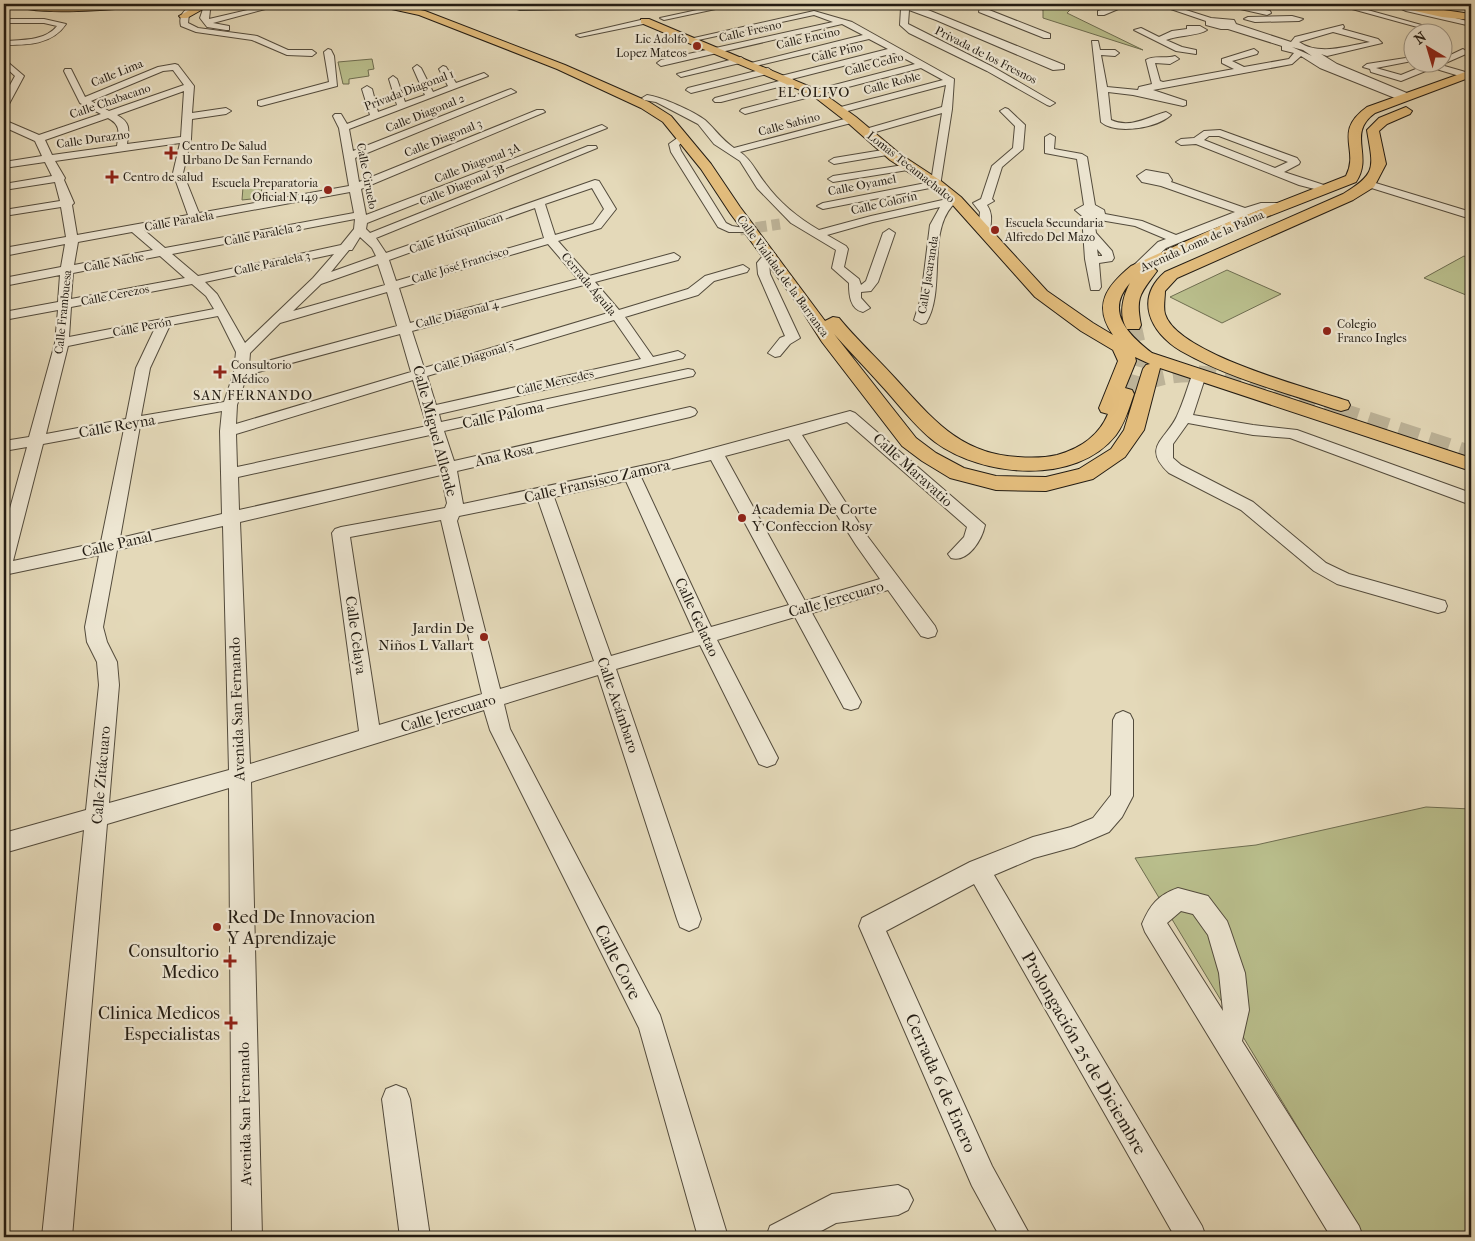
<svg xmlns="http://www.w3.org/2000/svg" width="1475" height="1241" font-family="'IM FELL French Canon',serif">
  <rect width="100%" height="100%" fill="#e4d9b9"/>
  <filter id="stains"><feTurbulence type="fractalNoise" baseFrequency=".004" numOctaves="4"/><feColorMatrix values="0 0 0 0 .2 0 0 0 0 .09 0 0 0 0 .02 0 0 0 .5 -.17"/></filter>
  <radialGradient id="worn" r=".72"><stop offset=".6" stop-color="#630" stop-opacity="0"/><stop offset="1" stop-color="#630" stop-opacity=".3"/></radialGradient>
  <!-- green -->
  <g fill="#b9be8c" stroke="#6e6d50">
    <path d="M1027,4H1076L1067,13L1143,50L1043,18V10Z"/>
    <path d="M372,59L374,69L368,70L369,76L349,79V84H343L338,62Z"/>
    <path d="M262,184L261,198L242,200L243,187Z"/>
    <path d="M1464,256L1471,259V297L1424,278Z"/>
    <path d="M1227,270L1281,294L1222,323L1170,297Z"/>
    <path d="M1426,807L1471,809V1237H1364L1135,858L1256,845Z"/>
  </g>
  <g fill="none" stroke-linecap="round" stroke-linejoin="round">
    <!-- minor-tunnel -->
    <path stroke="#bdb398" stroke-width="11" stroke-dasharray="11 5" stroke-linecap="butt" d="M740,230L780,224"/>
    <!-- major-tunnel-far1 -->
    <g stroke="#bdb398" stroke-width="17" stroke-dasharray="17 9" stroke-linecap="butt">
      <path d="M1133,325L1141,362L1135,384"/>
      <path d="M1125,394C1185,348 1278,392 1340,413"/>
    </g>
    <!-- major-tunnel -->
    <path stroke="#bdb398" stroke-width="21" stroke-dasharray="21 11" stroke-linecap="butt" d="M1337,412L1471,456"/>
    <!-- minor casing -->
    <g stroke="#534b3c" stroke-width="2">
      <g id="minor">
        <path d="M9,4H18L4,12V7Z"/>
        <path d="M194,4H203L189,14L188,23L198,28L257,36L288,50H312L316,53L312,56L287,55L252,40L196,32L181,26C178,15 185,9 194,4Z"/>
        <path d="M209,4H218L210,10L209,19L269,5L273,7L213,23L229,26V30H226L207,27L200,18L203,9Z"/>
        <path d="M511,4L521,6L608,4L581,9L520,10L511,7Z"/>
        <path d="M725,4H739L664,20L660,18Z"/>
        <path d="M894,4H910L919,7L922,4H1015V8H984L1050,34V38H1044L979,12L980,8H923L1064,65V69L1053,70L936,20L909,10L908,24L993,67L1055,103L1050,106L1047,105L987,71L909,33L900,25L901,8Z"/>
        <path d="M1111,4H1119L1123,7L1104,15H1098V11L1113,6Z"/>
        <path d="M1156,4H1167L1211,18L1234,20L1236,24L1291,42L1295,37L1343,25L1344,27L1342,29L1378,39L1382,43L1327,56L1321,54L1337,64L1414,96L1406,100H1400L1320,68L1301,56L1292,64L1153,90L1186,101V105L1183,106L1133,95L1108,92L1111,120C1130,129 1148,117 1166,112L1171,115C1157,128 1116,135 1101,122L1092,41H1098L1100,50H1115L1119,53L1115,56L1101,55L1107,87L1138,90L1139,87L1152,84L1146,60C1153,55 1166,59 1175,56L1179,59L1170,64L1155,63L1160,81L1163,82L1234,69L1222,63V59L1254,49L1258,52L1257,54L1232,61L1244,67L1289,59L1294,53L1282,50V46L1228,29H1221L1206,25V21ZM1333,32L1370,42C1347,46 1319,56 1299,42ZM1292,47L1303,50L1312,56Z"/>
        <path d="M1236,4L1270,11L1271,13L1267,15L1236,8Z"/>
        <path d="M1334,4H1346L1425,26L1421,28Z"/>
        <path d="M1391,4H1401L1471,22V26L1406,11Z"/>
        <path d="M814,11L852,22L954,79L952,109L940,186L823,209L817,206L823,203L931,182L942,113L865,135L860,132L862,130L942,107L946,85L840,113L835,110L837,108L943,80L921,68L745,114L740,111L742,109L915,64L894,53L792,79L795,81L794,83L721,102H715L713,100L715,98L783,80L780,78L781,76L888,49L869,39L751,67L747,64L863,35L842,24L661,66L657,63L661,60L833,22L814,15L689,42L685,40Z"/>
        <path d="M1292,16L1303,19L1299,21L1255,22L1244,19L1248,17Z"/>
        <path d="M4,19H44L66,24C52,45 27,45 4,45V41C22,40 45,41 57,26L44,23H4Z"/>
        <path d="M645,19H648V23L580,37L576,35Z"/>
        <path d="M1187,26H1200L1207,30C1198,36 1178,35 1166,40L1182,47L1196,50V54L1176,51L1134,30L1141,28L1159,37L1172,31L1187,29Z"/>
        <path d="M328,49L331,50L334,56L337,86L261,106L258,105V101L329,82L324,52Z"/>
        <path d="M1463,49L1467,52L1466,54L1441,65L1469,73L1470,75L1466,78L1433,68L1401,81L1371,72L1370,69L1363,67L1367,64L1412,57V61L1376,68L1401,75L1433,62H1442V59Z"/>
        <path d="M741,57L745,60L744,62L681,77L677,74Z"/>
        <path d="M4,59L24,76L9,104L4,107V96L15,76L4,66Z"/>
        <path d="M175,64L178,65L194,86L192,113L226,108L231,111L226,114L192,119L191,139L183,173L199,213L349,186L339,128L333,116L335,114H341L347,124L370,115L362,89L367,86L372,89L378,112L397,105L389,79L393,76L397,79L405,102L425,95L413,68L417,65L421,68L433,92L448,86L439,69L443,66L446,67L456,83L484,73L488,76L349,129L353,151L508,90L511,89L516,92L355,158L359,182L537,110H543L545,112L361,189L366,215L599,126L602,125L607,128L367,223L366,229L370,233L588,146H596L597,148L376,238L386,253L595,180L599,181L616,209L601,228L558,241L589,276L674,253L680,257L678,260L595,282L619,310L688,289L705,276L743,265L749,269L747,272L714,281L698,295L625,317L653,357L678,351L685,355L683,358L439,414L441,422L688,369L693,370L695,373L693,376L688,377L444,431L454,461L690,407L695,409L697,412L695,415L690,417L457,471L463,504L669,460L850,411L855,413L985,525C982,540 968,563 951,558L948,554L964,537L967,527L847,422L802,435L868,537L935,626L937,631L935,636L928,638L921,636L888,590L812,613L861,702L858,708L851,710L844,708L795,617L717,640L778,758L775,764L767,767L759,764L700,645L616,669L701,919L698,927L689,931L680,927L677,919L598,675L504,704L510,729L660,1015L728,1237H698L639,1028L490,730L484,710L251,782L262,1237H232L229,788L107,824L72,1237H42L84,830L4,853V833L86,810L99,685L97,662L87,642L85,627L99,555L4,575V530L27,447L4,451V441L29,437L55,343L58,310L4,320V312L58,302L60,275L4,286V278L61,267L65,244L4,256V248L66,237L61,207L4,216V210L60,201L55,182L4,190V184L52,176L45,162L4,168V162L42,156L35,141L4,127V120L39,135L101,114L80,103L64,71L65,69H71L85,97L158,67ZM173,70L184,85L109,111L91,101L163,71ZM184,91L181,137L127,144C129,129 131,123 117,115ZM108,118C121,125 119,132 117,146L52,155L45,140ZM180,143L173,173L188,215L77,235L72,205L74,203L64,180L65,178L55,161ZM592,188L604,209L593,224L555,235L545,204ZM350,192L354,213L165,248L144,230ZM535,208L544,238L396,281L389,260ZM355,219L354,229L341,245L198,276L172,254ZM132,232L153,250L74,265L78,242ZM360,237L372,248L376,256L331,272L349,250H352ZM548,244L578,279L410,323L399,288ZM334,254L313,278L245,343L217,294L205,282ZM160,256L185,278L71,299L73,273ZM378,264L385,285L293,311L321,284ZM192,284L206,296L214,309L69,337L71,307ZM584,285L608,313L424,368L412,331ZM387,292L397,326L249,366L250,353L280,323ZM218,316L236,352L234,372L224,402L141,416L150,368L170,325ZM614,320L641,359L436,405L427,376ZM155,328L136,368L126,419L46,434L68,346ZM400,334L411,372L236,424L237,405L247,375ZM413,380L427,426L237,467L236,434ZM222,411L220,431L222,514L120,538L140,426ZM124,429L101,542L13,561L43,444ZM430,435L439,465L239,510L238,477ZM789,439L856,545L880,579L805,601L725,456ZM711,460L789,605L711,627L641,477ZM441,475L447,503L445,508L341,527L335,529L332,533L359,731L250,764L240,522ZM626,481L694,632L611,656L554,497ZM538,500L594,661L500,689L457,521L459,516ZM441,520L482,694L379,725L350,537ZM223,526L229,770L109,803L119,685L117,662L107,642L103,627L117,550Z"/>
        <path d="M768,68L772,71L771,73L691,93L686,90L688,88Z"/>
        <path d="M647,95C662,97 693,111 705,120C716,130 721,139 734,148L852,117L855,118V122L740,152C752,160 756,172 765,183C779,202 798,218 819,230L871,216L956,197L960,198L962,200C959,203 955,203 952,206C927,235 946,291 926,323L921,324L914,320L921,298L930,225L940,207L873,222L827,235L846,246L848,249L844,267L859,279L861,285L866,281L883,233L889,229L895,233L878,282L871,291L861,292V298L870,308L863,312C850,309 849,295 849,283L832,268L836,250L791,223L757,188L740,161L714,144L698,124L656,102L644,100L642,98Z"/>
        <path d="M1005,108L1008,109L1025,125L1023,149L1002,167L992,199L994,201L987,205C993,214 991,221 990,231L984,234L978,231L980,212L973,203L981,199L992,166L1013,148L1015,126L1000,111Z"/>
        <path d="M1220,130L1297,158L1300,162L1299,164L1284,172L1330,187L1331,189L1326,192L1299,185L1196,144L1181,145L1176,142L1181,139L1194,138L1204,131ZM1209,136H1219L1288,162L1275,168L1204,140Z"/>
        <path d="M683,134L688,137L679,145L681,151L726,223L732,226L744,228L746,230L744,232H729L718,227L671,152L669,144Z"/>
        <path d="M1050,134L1055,137L1054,149L1082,154L1087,157L1095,205L1104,210L1105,214L1142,221L1176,235L1235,212L1161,186L1142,182L1137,176L1146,170L1168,174L1172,180L1171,182L1245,208L1261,203H1279L1285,206L1279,209H1262L1166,248L1141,272H1133L1131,269L1133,266L1158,242L1166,239L1135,226L1094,219L1096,233L1112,251L1114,258L1112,261L1099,263L1101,287L1099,290H1091L1085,259L1082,216L1075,210L1084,205L1077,159L1045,153V137ZM1097,249L1102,255V256H1098Z"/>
        <path d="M889,149L894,152L893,154L834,164L829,161L834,158Z"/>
        <path d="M910,164L914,165L915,167L914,169L833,182L828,179L833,176Z"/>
        <path d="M1369,181L1471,212V219L1365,186L1364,184L1365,182Z"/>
        <path d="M770,251L776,255L769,263L770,274L800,338L790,344L780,356L775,357L768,353L780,338L785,336L758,274L757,263L766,252Z"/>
        <path d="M1199,371L1204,372L1206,375L1193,415L1253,425L1297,430L1471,493V505L1290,438L1253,435L1188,423L1173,444V458L1181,465L1253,502L1326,563L1349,574L1445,601L1447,606L1445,611L1438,613L1337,584L1314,571L1241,510L1169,473C1141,447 1166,440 1177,416C1183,403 1187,389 1192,375L1194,372Z"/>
        <path d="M1123,711L1130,714L1133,720V796L1122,817L1109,832L1074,847L1034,858L994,875L1202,1226L1206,1237H1175L974,884L886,931L992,1166L1031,1237H1000L972,1186L859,926L862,918L970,862L1033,837L1071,827L1093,818L1111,795L1113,720L1116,714Z"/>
        <path d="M1178,888L1208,896L1227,921L1230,929L1245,973L1249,1010L1242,1041L1359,1226L1363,1237H1331L1145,932L1142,924C1150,905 1158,895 1178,888ZM1181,911L1193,914L1208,935L1219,973L1223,1011L1167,923Z"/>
        <path d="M396,1085L406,1089L410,1099L430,1237H400L382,1099L386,1089Z"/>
        <path d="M898,1185L908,1190L913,1200L908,1210L898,1215L836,1223L810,1237H766L770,1226L832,1194Z"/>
      </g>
    </g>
    <!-- major casing -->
    <g stroke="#231c13" stroke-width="2">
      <g id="major">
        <path d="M13,4L79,6L144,4L139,7C116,9 29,17 13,4Z"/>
        <path d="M200,4H212L187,18H181L179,16Z"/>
        <path d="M376,4H393L425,11L565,65L649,102L671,116L711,164L740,207L825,321L833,317L839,318C856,339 876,357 894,377C931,417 959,454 1018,457C1031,458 1044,458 1057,455C1079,449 1099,436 1108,414L1101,412L1099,408L1118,361L1113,350L1081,331L1035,297L951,203L931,187L890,160L848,123L812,95L641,23V19H649L820,91L856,117L900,154L941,181L961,197L1047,291L1093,323L1113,335C1092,305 1107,286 1131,266L1231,221L1346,176C1360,149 1332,132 1367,107L1471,70V77L1375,113C1346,134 1374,155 1356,182L1241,227L1153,267L1157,271C1141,293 1135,296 1141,325L1139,329H1127C1118,315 1123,296 1130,283C1104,312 1129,335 1152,353L1471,458V471L1160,368L1144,430L1125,457L1093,479L1046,491L996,490L950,478L922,461L902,446L822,342L799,306L730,213L701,169L663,122L641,108L557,69L419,15L378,6ZM834,334C849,351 865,367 880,384C898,403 913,425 935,442C982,477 1076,486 1116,435C1125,423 1129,408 1134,394L1132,390L1125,388L1136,361L1135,357L1150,364L1146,365L1143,369L1124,430L1111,449L1079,469L1046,477L996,476L964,468L936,453L916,438Z"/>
        <path d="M1403,4L1471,14V20L1442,17L1406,9L1401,6Z"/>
        <path d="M1406,107L1412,111L1410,114L1387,124L1379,131L1386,164L1374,187L1353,200L1177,278L1165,291C1165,298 1163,307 1165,314C1177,354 1309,388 1348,401L1350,405L1348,409L1341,411L1334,409C1284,392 1228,378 1181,351C1150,332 1134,299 1165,272L1343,194C1378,173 1373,167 1367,130L1379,118Z"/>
      </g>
    </g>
    <!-- minor -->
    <use href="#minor" fill="#ede6d2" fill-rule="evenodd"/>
    <!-- major -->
    <use href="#major" fill="#e2bc7c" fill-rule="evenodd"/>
  </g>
  <!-- markers -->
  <g fill="#8f2418" stroke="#ede6d2" stroke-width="2">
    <circle cx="697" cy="46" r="5"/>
    <path d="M168.5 145.5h5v5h5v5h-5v5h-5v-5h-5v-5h5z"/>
    <path d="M109.5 169.5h5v5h5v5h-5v5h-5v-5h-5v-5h5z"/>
    <circle cx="328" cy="190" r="5"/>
    <circle cx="995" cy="230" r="5"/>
    <circle cx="1327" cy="331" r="5"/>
    <path d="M217.5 364.5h5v5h5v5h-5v5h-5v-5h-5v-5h5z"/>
    <circle cx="742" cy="518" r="5"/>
    <circle cx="484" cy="637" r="5"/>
    <circle cx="217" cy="927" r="5"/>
    <path d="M227.5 953.5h5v5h5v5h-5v5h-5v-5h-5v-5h5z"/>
    <path d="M228.5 1015.5h5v5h5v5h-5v5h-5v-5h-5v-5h5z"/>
  </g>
  <g text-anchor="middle" stroke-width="4.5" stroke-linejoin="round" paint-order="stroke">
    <!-- far-street labels -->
    <g font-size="12" fill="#231c13" stroke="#ede6d2">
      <text transform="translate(750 31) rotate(-13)" y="4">Calle Fresno</text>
      <text transform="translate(808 38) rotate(-13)" y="4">Calle Encino</text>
      <text transform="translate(837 52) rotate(-14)" y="4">Calle Pino</text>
      <text transform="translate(986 55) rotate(27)" y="4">Privada de los Fresnos</text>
      <text transform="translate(874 64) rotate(-15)" y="4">Calle Cedro</text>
      <text transform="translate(117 73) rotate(-22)" y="4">Calle Lima</text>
      <text transform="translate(892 83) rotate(-15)" y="4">Calle Roble</text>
      <text transform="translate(409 90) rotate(-21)" y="4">Privada Diagonal 1</text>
      <text transform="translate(110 101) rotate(-19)" y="4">Calle Chabacano</text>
      <text transform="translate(425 113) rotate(-22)" y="4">Calle Diagonal 2</text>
      <text transform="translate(789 124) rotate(-15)" y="4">Calle Sabino</text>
      <text transform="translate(443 138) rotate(-22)" y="4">Calle Diagonal 3</text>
      <text transform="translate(93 139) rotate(-8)" y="4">Calle Durazno</text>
      <text transform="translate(477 163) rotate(-21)" y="4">Calle Diagonal 3A</text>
      <text transform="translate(911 167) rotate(38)" y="4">Lomas Tecamachalco</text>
      <text transform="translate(367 176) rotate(79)" y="4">Calle Ciruelo</text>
      <text transform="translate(462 185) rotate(-22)" y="4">Calle Diagonal 3B</text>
      <text transform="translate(862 185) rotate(-11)" y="4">Calle Oyamel</text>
      <text transform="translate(884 203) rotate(-13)" y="4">Calle Colorín</text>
      <text transform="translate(179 221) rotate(-10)" y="4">Calle Paralela</text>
      <text transform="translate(456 233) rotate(-20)" y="4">Calle Huixquilucan</text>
      <text transform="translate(263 234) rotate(-11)" y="4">Calle Paralela 2</text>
      <text transform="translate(1202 241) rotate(-24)" y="4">Avenida Loma de la Palma</text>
      <text transform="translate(114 262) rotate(-11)" y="4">Calle Nache</text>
      <text transform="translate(272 263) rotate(-12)" y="4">Calle Paralela 3</text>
      <text transform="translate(460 265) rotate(-17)" y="4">Calle José Francisco</text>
      <text transform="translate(928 275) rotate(-81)" y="4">Calle Jacaranda</text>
      <text transform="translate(783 276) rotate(54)" y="4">Calle Vialidad de la Barranca</text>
      <text transform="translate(589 284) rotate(50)" y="4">Cerrada Águila</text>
      <text transform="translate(115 295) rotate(-11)" y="4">Calle Cerezos</text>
      <text transform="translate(63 312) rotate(-84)" y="4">Calle Frambuesa</text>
      <text transform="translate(457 314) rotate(-14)" y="4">Calle Diagonal 4</text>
      <text transform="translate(142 327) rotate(-11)" y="4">Calle Perón</text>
      <text transform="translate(474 357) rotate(-17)" y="4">Calle Diagonal 5</text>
      <text transform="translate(555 382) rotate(-13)" y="4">Calle Mercedes</text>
    </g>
    <!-- far-poi labels -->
    <g font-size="12" fill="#231c13" stroke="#ede6d2" text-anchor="start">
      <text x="687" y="43" text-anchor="end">Lic Adolfo<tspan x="687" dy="14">Lopez Mateos</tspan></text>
      <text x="182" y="150">Centro De Salud<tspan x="182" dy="14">Urbano De San Fernando</tspan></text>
      <text x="123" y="181">Centro de salud</text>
      <text x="318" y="187" text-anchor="end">Escuela Preparatoria<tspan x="318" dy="14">Oficial N 149</tspan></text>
      <text x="1005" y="227">Escuela Secundaria<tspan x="1005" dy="14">Alfredo Del Mazo</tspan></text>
      <text x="1337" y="328">Colegio<tspan x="1337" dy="14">Franco Ingles</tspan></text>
      <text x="231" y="369">Consultorio<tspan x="231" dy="14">Médico</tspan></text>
    </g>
    <!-- far-neighbourhood labels -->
    <g font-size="14" letter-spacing="1" fill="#231c13" stroke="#ede6d2">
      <text x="814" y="97">EL OLIVO</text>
      <text x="253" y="400">SAN FERNANDO</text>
    </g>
    <!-- street labels -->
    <g font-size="15" fill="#231c13" stroke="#ede6d2">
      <text transform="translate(503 415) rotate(-12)" y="5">Calle Paloma</text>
      <text transform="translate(117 426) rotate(-10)" y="5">Calle Reyna</text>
      <text transform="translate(435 431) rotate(75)" y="5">Calle Miguel Allende</text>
      <text transform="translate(504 455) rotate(-13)" y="5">Ana Rosa</text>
      <text transform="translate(913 470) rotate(42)" y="5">Calle Maravatio</text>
      <text transform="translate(597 481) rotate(-13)" y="5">Calle Fransisco Zamora</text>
      <text transform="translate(117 544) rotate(-13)" y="5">Calle Panal</text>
      <text transform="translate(836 599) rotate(-16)" y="5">Calle Jerecuaro</text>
      <text transform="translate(697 617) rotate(65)" y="5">Calle Gelatao</text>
      <text transform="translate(356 635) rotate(82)" y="5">Calle Celaya</text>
      <text transform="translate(618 705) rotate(71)" y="5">Calle Acámbaro</text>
      <text transform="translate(237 709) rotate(-92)" y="5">Avenida San Fernando</text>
      <text transform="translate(448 713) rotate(-17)" y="5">Calle Jerecuaro</text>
      <text transform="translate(101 775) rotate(-85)" y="5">Calle Zitácuaro</text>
      <text transform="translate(245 1114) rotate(-91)" y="5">Avenida San Fernando</text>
    </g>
    <!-- poi labels -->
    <g font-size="15" fill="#231c13" stroke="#ede6d2" text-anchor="start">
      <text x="752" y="514">Academia De Corte<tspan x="752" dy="17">Y Confeccion Rosy</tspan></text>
      <text x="474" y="633" text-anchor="end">Jardin De<tspan x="474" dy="17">Niños L Vallart</tspan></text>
    </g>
    <!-- near-poi labels -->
    <g font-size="18" fill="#231c13" stroke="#ede6d2" text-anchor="end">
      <text x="227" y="923" text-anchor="start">Red De Innovacion<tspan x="227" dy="21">Y Aprendizaje</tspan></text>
      <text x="219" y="957">Consultorio<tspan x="219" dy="21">Medico</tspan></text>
      <text x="220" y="1019">Clinica Medicos<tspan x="220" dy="21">Especialistas</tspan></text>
    </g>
    <!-- near-street labels -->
    <g font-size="18" fill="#231c13" stroke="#ede6d2">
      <text transform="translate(618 962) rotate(63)" y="6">Calle Cove</text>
      <text transform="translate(1084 1053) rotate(60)" y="6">Prolongación 25 de Diciembre</text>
      <text transform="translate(941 1083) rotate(66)" y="6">Cerrada 6 de Enero</text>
    </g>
  </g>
  <!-- margin -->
  <rect width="1475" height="1241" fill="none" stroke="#e4d9b9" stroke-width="20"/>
  <rect x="5" y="5" width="1465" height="1231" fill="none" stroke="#231c13" stroke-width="2.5"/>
  <rect x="10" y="10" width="1455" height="1221" fill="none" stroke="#231c13"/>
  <!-- north arrow -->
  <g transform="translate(1428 48) rotate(322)"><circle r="24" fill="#ede6d2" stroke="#9c9586"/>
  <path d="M0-4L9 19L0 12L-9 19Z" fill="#8f2418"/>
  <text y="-8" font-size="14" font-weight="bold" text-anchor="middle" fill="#231c13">N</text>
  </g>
  <rect width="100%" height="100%" filter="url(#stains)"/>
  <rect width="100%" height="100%" fill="url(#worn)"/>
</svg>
